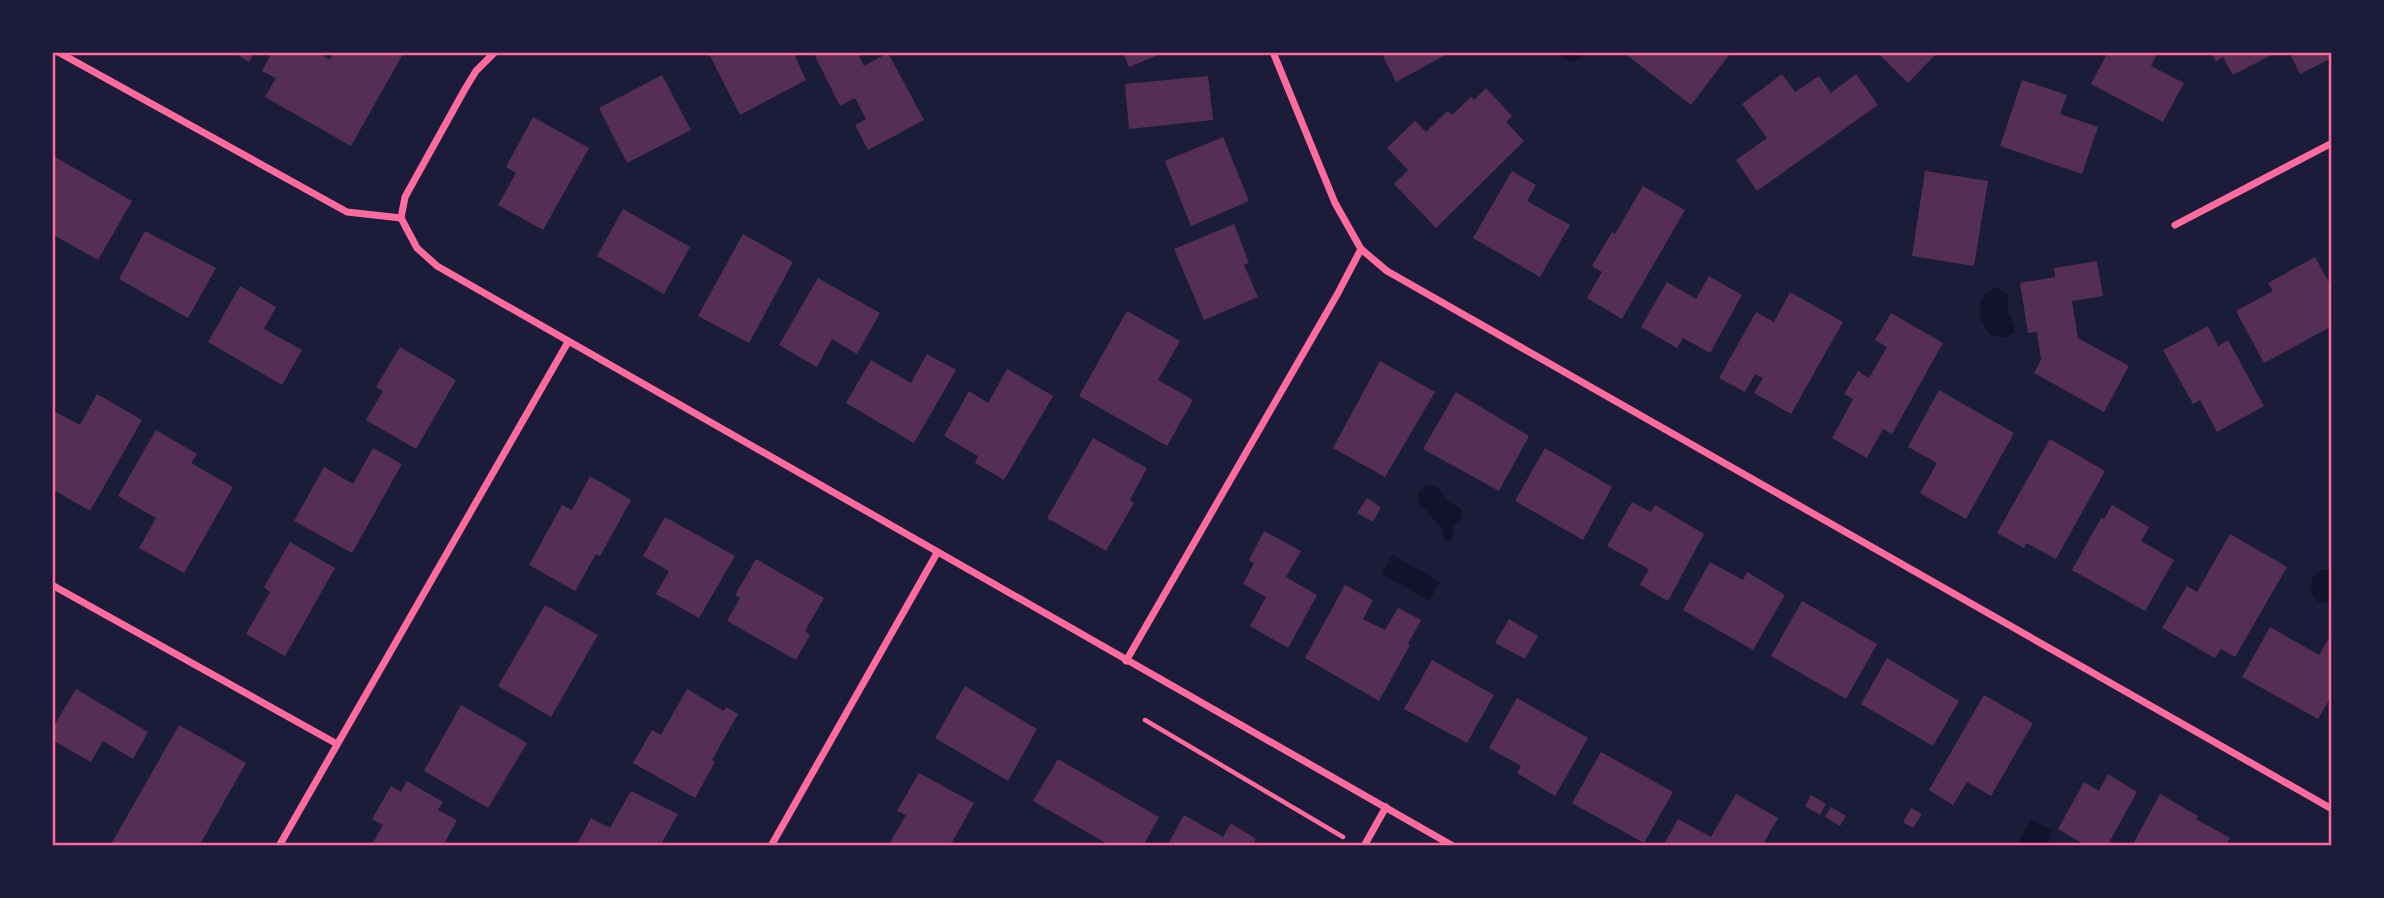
<svg xmlns="http://www.w3.org/2000/svg" width="2384" height="898" font-family="'DejaVu Sans',sans-serif">
  <rect width="100%" height="100%" fill="#1b1b3a"/>
  <!-- water -->
  <g fill="#12122b">
    <path d="M1557,53H1586L1579,59L1569,62Z"/>
    <path d="M1996,288C2012,291 2007,299 2008,311C2009,320 2016,323 2014,333L2004,338L1991,335C1977,320 1973,295 1996,288Z"/>
    <path d="M1424,485C1439,484 1440,491 1447,500C1451,504 1458,506 1462,510L1461,519L1454,525L1452,540L1449,542L1444,540L1441,527L1418,502L1419,492Z"/>
    <path d="M1392,555L1440,582L1429,601L1382,574Z"/>
    <path d="M2321,570H2331V600L2324,603L2315,600L2310,586L2313,577Z"/>
    <path d="M2031,819L2052,831L2048,845H2017Z"/>
  </g>
  <!-- building -->
  <g fill="#542f53">
    <path d="M233,52H255L249,62Z"/>
    <path d="M272,52H316L330,60L334,52H404L351,146L265,97L276,78L262,71Z"/>
    <path d="M708,52H793L806,80L740,115Z"/>
    <path d="M813,52H857L864,66L888,53L924,120L868,150L855,125L866,119L855,98L840,106Z"/>
    <path d="M1123,52H1163V53L1129,67Z"/>
    <path d="M1381,52H1451L1396,82Z"/>
    <path d="M1623,52H1726L1729,55L1691,105Z"/>
    <path d="M1877,52H1938L1908,83Z"/>
    <path d="M2108,52H2158L2151,66L2184,83L2163,122L2091,84Z"/>
    <path d="M2211,52H2277L2233,75L2223,57L2216,62Z"/>
    <path d="M2289,52H2332V58L2300,74Z"/>
    <path d="M1782,74L1795,92L1819,76L1831,93L1856,74L1878,105L1757,191L1736,160L1767,138L1742,104Z"/>
    <path d="M662,75L691,130L627,163L599,108Z"/>
    <path d="M1208,76L1213,120L1129,129L1125,84Z"/>
    <path d="M2022,80L2067,95L2060,114L2098,127L2082,174L2000,146Z"/>
    <path d="M1486,88L1512,116L1506,122L1524,141L1436,228L1394,184L1408,170L1387,148L1415,121L1426,132L1447,111L1452,115L1471,97L1474,100Z"/>
    <path d="M533,117L589,148L543,230L498,205L516,173L506,167Z"/>
    <path d="M1223,137L1249,201L1191,226L1165,161Z"/>
    <path d="M55,157L132,201L98,260L52,234V161Z"/>
    <path d="M1512,171L1536,185L1527,201L1570,225L1540,277L1473,238Z"/>
    <path d="M1925,171L1988,181L1974,266L1912,256Z"/>
    <path d="M1643,186L1685,210L1622,319L1587,298L1602,272L1592,266L1612,232L1615,234Z"/>
    <path d="M623,209L690,247L664,294L597,256Z"/>
    <path d="M1234,224L1249,263L1244,265L1258,297L1204,320L1174,249Z"/>
    <path d="M145,231L216,268L188,318L119,279Z"/>
    <path d="M743,234L793,262L749,343L698,316Z"/>
    <path d="M2315,257L2332,288V326L2264,363L2236,311L2273,291L2268,283Z"/>
    <path d="M2097,261L2103,296L2072,301L2078,338L2129,366L2104,412L2034,373L2041,360L2037,332L2028,333L2020,283L2055,277L2054,268Z"/>
    <path d="M1709,276L1742,295L1710,353L1683,338L1677,348L1641,327L1667,282L1696,299Z"/>
    <path d="M818,278L880,313L857,354L832,339L817,367L779,345Z"/>
    <path d="M240,286L276,307L264,329L302,350L282,385L208,342Z"/>
    <path d="M1790,292L1843,322L1791,414L1754,393L1763,378L1755,374L1745,392L1719,378L1756,312L1774,322Z"/>
    <path d="M1127,311L1180,341L1158,380L1193,400L1167,446L1079,396Z"/>
    <path d="M1891,313L1943,343L1892,434L1883,429L1867,458L1832,438L1853,399L1844,394L1858,371L1869,378L1887,347L1875,340Z"/>
    <path d="M2208,326L2218,346L2228,340L2264,406L2217,432L2200,400L2193,404L2163,350Z"/>
    <path d="M400,347L456,380L416,449L366,420L383,391L376,387Z"/>
    <path d="M927,354L956,370L914,443L846,403L871,360L911,383Z"/>
    <path d="M1380,361L1435,392L1385,477L1333,448Z"/>
    <path d="M1007,369L1053,396L1004,480L975,463L978,456L944,436L969,391L988,403Z"/>
    <path d="M1939,390L2014,433L1966,519L1920,493L1937,463L1908,447Z"/>
    <path d="M1456,392L1529,436L1499,491L1423,449Z"/>
    <path d="M97,394L142,420L90,511L52,489V410L80,425Z"/>
    <path d="M156,430L197,454L191,463L233,487L184,573L139,548L156,518L118,496Z"/>
    <path d="M1093,438L1147,468L1130,500L1134,503L1106,551L1047,518Z"/>
    <path d="M2050,439L2105,471L2056,559L2026,543L2024,548L1997,533Z"/>
    <path d="M373,448L402,464L352,553L294,521L324,467L353,484Z"/>
    <path d="M1545,448L1612,487L1583,540L1515,501Z"/>
    <path d="M590,476L631,500L600,556L596,554L575,591L529,565L562,505L572,510Z"/>
    <path d="M1367,498L1381,507L1373,522L1357,513Z"/>
    <path d="M1632,502L1651,512L1655,505L1704,534L1668,601L1640,585L1649,569L1607,546Z"/>
    <path d="M2112,505L2149,527L2141,541L2174,560L2145,611L2072,570L2101,518L2104,519Z"/>
    <path d="M665,517L735,556L699,618L656,594L669,571L643,556Z"/>
    <path d="M1264,531L1301,551L1286,577L1317,595L1288,648L1250,626L1266,597L1243,584L1254,563L1249,560Z"/>
    <path d="M2230,534L2287,567L2235,657L2221,649L2215,658L2162,628L2187,586L2197,592Z"/>
    <path d="M290,542L335,568L285,656L246,634L270,592L264,587Z"/>
    <path d="M756,559L824,598L805,631L810,635L796,660L727,621L740,598L735,595Z"/>
    <path d="M1710,562L1743,580L1747,572L1785,595L1753,650L1683,610Z"/>
    <path d="M1345,585L1373,600L1363,619L1385,630L1398,608L1421,620L1408,644L1410,645L1379,701L1305,658Z"/>
    <path d="M1802,601L1877,644L1846,699L1771,656Z"/>
    <path d="M545,605L598,635L551,717L498,686Z"/>
    <path d="M1509,619L1538,636L1525,659L1495,643Z"/>
    <path d="M2270,627L2319,655L2332,633V695L2318,719L2242,677Z"/>
    <path d="M1887,658L1959,701L1933,746L1861,704Z"/>
    <path d="M1432,660L1494,695L1467,743L1404,709Z"/>
    <path d="M965,686L1037,729L1008,781L935,738Z"/>
    <path d="M76,689L148,732L133,759L103,741L91,762L52,740V729Z"/>
    <path d="M687,689L724,711L726,707L738,714L712,760L715,762L695,798L633,763L652,730L661,735Z"/>
    <path d="M1984,695L2033,723L1991,796L1967,782L1953,805L1929,790Z"/>
    <path d="M1517,698L1588,738L1555,796L1517,773L1521,766L1489,748Z"/>
    <path d="M461,705L527,743L488,808L424,771Z"/>
    <path d="M179,725L246,763L199,846H110Z"/>
    <path d="M1601,752L1673,792L1644,843L1572,803Z"/>
    <path d="M1058,759L1159,817L1143,846H1111L1033,801Z"/>
    <path d="M919,773L974,803L950,846H888L906,815L897,811Z"/>
    <path d="M2108,774L2137,792L2107,846H2087L2058,829L2084,782L2099,791Z"/>
    <path d="M407,781L443,802L438,810L457,820L443,846H371L383,825L372,819L391,786L401,792Z"/>
    <path d="M631,791L678,814L660,846H576L591,818L610,828Z"/>
    <path d="M1736,794L1778,818L1762,846H1663L1678,819L1711,837Z"/>
    <path d="M2160,794L2198,816L2196,819L2230,838L2225,846H2132Z"/>
    <path d="M1811,795L1826,804L1820,815L1805,806Z"/>
    <path d="M1831,807L1846,816L1840,826L1825,817Z"/>
    <path d="M1911,808L1922,814L1913,828L1903,822Z"/>
    <path d="M1184,815L1223,837L1231,823L1256,839L1252,846H1167Z"/>
  </g>
  <g fill="none" stroke-linecap="round" stroke-linejoin="round">
    <!-- path -->
    <path stroke="#ff6b9d" stroke-width="4.5" d="M1145,720L1343,837"/>
    <!-- minor -->
    <g stroke="#ff6b9d" stroke-width="7">
      <path d="M58,52L347,212L401,218"/>
      <path d="M1273,52L1335,203L1361,249L1387,271L2332,809"/>
      <path d="M401,218L417,248L437,266L1453,846"/>
      <path d="M401,218L405,197L465,89L476,71L495,52"/>
      <path d="M2175,225L2332,143"/>
      <path d="M52,585L337,744"/>
      <path d="M1126,661L1338,293L1361,249"/>
      <path d="M279,846L568,342"/>
      <path d="M771,846L937,553"/>
      <path d="M1364,846L1386,807"/>
    </g>
  </g>
  <!-- border -->
  <rect width="2384" height="898" fill="none" stroke="#1b1b3a" stroke-width="108"/>
  <rect x="54" y="54" width="2276" height="790" fill="none" stroke="#ff6b9d" stroke-width="2.5"/>
</svg>
